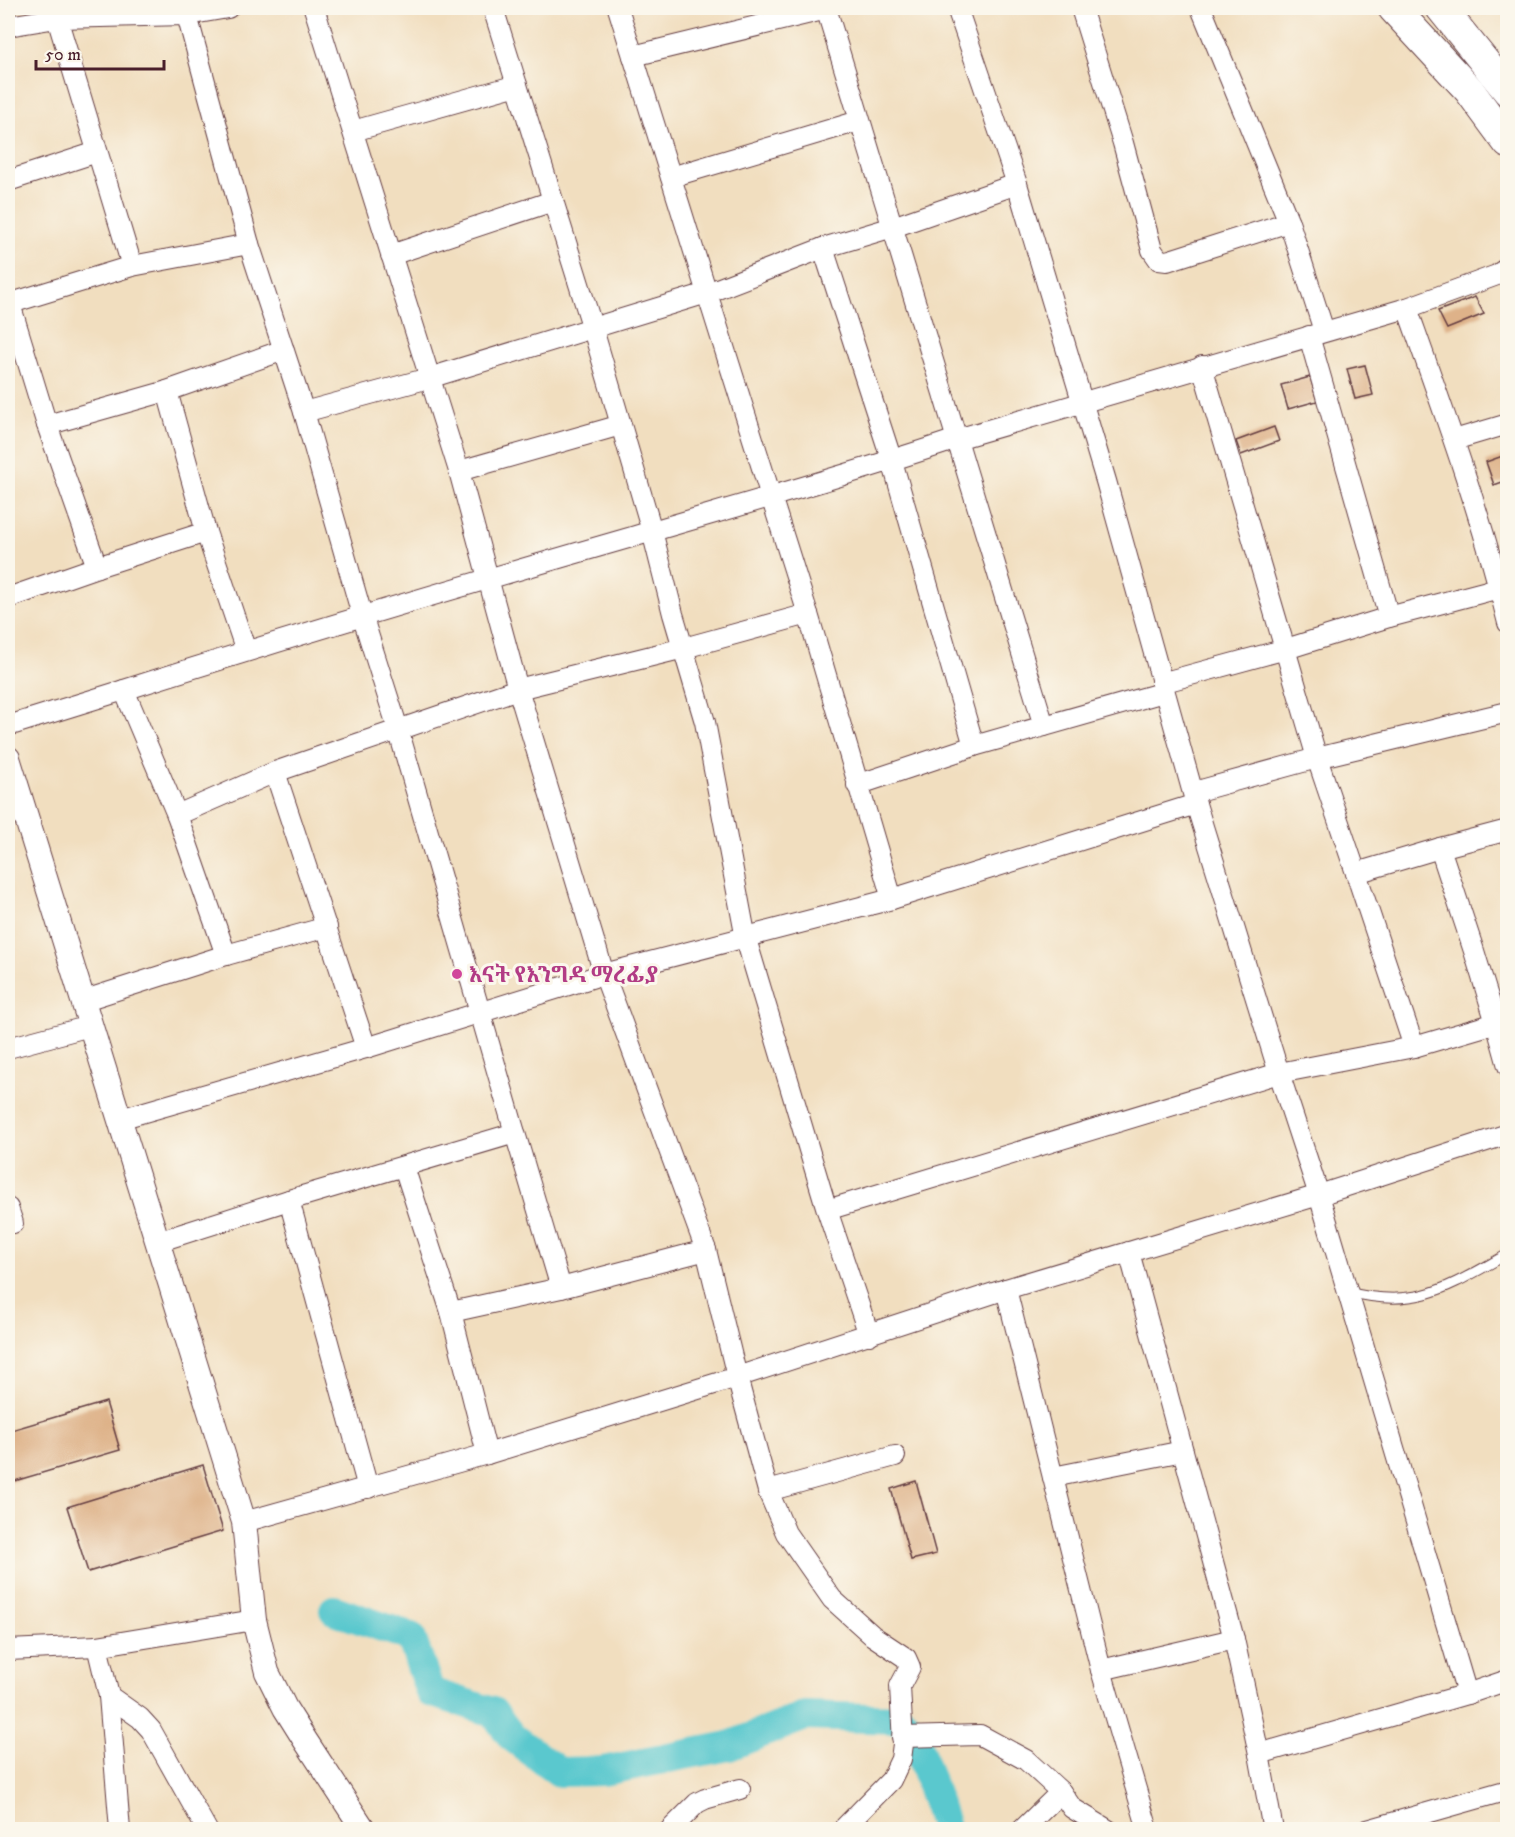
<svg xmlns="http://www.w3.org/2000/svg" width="1515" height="1837" font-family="'IM FELL DW Pica','Noto Serif Ethiopic',serif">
  <rect width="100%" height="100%" fill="#fbf7ec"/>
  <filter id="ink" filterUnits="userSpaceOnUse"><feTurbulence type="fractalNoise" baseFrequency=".0167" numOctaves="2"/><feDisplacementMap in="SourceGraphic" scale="12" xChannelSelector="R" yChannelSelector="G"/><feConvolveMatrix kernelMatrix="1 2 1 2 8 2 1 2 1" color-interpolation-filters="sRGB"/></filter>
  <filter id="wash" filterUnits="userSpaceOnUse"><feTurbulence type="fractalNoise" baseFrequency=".008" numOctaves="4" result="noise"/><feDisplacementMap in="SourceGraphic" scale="24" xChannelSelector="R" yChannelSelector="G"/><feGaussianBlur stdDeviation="1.35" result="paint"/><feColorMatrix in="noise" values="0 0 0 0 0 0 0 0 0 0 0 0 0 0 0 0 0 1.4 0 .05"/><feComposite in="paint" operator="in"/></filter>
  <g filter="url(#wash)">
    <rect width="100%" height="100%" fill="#f1debf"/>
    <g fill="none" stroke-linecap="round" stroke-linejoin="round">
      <!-- river -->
      <path stroke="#5ac8ce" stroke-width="30" d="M334,1610L411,1637L430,1692L493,1712L512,1737L559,1772L603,1771L729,1746L805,1716L901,1719L915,1737L946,1830"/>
    </g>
    <g id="blocks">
      <!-- building -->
      <g fill="#deb289">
        <path d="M1475,297L1484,314L1447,329L1438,311Z"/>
        <path d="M1365,365L1373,395L1355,399L1347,369Z"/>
        <path d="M1310,377L1317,401L1288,409L1281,385Z"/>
        <path d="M1274,427L1279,441L1241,455L1236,441Z"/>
        <path d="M1508,454V480L1494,485L1486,462Z"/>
        <path d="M106,1402L120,1450L8,1483V1431Z"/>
        <path d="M203,1465L223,1531L88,1572L67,1507Z"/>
        <path d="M916,1481L936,1554L911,1560L891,1489Z"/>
      </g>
    </g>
  </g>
  <g filter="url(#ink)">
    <use href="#blocks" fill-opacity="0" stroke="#633c41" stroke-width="1.5"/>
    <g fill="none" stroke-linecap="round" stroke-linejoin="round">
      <!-- service casing -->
      <g stroke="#633c41" stroke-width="11">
        <path id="service" d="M1348,1292C1418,1310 1448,1287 1508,1254"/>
      </g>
      <!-- minor casing -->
      <g stroke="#633c41" stroke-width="22">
        <g id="minor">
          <path d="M185,8L249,244L304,412L362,615L398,729L515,1133L561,1288"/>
          <path d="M314,8L459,471L518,689L604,974L706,1250L737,1377L768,1491L786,1533L832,1599L873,1636L906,1658L910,1667L900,1686L903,1744L901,1759L891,1780L842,1830"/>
          <path d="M493,8L593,329L652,531L673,614L705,722L746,939L827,1210L869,1335"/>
          <path d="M826,8L1044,726"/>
          <path d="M957,8L1017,184L1106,481L1196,804L1279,1073L1319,1195L1467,1694"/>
          <path d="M1081,8L1123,143L1152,250L1159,260L1167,261L1289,222"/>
          <path d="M1201,8L1289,222L1324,331"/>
          <path d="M8,26L57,18L187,15L228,8"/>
          <path d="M633,56L827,9"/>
          <path d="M353,131L517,85"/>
          <path d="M671,177L859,121"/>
          <path d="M8,181L97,152"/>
          <path d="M823,248L892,461L974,746"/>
          <path d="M391,255L553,201"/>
          <path d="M132,266L249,244"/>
          <path d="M8,304L132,266L57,18"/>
          <path d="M1407,308C1444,412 1482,516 1508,623"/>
          <path d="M1309,336L1389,617"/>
          <path d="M1202,366L1317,758L1508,712"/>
          <path d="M167,391L284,350"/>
          <path d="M304,412L429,378L707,293L618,8"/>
          <path d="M47,425L167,391L206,532L97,567"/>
          <path d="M1454,440L1508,424"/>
          <path d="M459,471L621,425"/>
          <path d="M206,532L246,651"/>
          <path d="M8,598L97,567L47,425L10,304"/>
          <path d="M1161,683L1286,649L1389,617L1499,588"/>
          <path d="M124,690C293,636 462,586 632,537C741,505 850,475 957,439L1407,308L1497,275L1508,267"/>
          <path d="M8,726L124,690L177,815"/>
          <path d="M857,785L974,746L1164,692"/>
          <path d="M1194,792L1317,758L1356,873L1440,848"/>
          <path d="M1356,873L1414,1047"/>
          <path d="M892,899L808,614L707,293L823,248L893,227L1017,184"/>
          <path d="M226,955L177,815L275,772L518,689L684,648L808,614"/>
          <path d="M82,1001L226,955L327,927"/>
          <path d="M1496,1023L1474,951L1440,848L1508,830"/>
          <path d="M8,1048L90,1026"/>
          <path d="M366,1048L604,974L892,899L1196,804"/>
          <path d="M120,1119L366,1048L275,772"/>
          <path d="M404,1167L451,1312L487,1454"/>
          <path d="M289,1200L368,1488"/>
          <path d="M8,1208L13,1223"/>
          <path d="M827,1210L1279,1073L1414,1047L1496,1023L1508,1066"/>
          <path d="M157,1242L289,1200L515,1133"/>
          <path d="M1129,1252L1234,1639L1259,1754L1273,1830"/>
          <path d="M1006,1289L1101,1670L1148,1830"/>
          <path d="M451,1312L561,1288L706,1250"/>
          <path d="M1053,1477L1183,1451"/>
          <path d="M768,1491L895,1456"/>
          <path d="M244,1522L487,1454L737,1377L1006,1289L1319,1195L1508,1134"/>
          <path d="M97,1646L109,1696L120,1830"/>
          <path d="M8,1650L97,1646L254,1620"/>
          <path d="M1101,1670L1234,1639"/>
          <path d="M109,1696L140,1718L151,1730L207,1830"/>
          <path d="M902,1737L980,1735L1026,1760L1061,1792L1072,1808L1108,1830"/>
          <path d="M1259,1754L1467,1694L1508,1680"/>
          <path d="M670,1830L697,1803L705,1799L740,1789"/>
          <path d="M1022,1830L1061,1792"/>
          <path d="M1367,1830L1508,1790"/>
        </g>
      </g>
      <!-- tertiary casing -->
      <g stroke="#633c41" stroke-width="26">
        <path id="tertiary" d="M8,758L244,1522L254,1620L267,1672L285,1708L305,1740L364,1830"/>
      </g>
      <!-- primary casing -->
      <g stroke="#633c41" stroke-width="32">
        <g id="primary">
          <path d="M1393,8L1469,90L1508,143"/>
          <path d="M1441,8L1508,91"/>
        </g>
      </g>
      <!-- service -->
      <use href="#service" stroke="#fff" stroke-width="9"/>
      <!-- minor -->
      <use href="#minor" stroke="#fff" stroke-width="20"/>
      <!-- tertiary -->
      <use href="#tertiary" stroke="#fff" stroke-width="24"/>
      <!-- primary -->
      <use href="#primary" stroke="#fff" stroke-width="30"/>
    </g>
  </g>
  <!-- markers -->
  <circle fill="#d1479c" stroke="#fbf7ec" stroke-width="2" cx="457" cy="974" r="6"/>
  <g text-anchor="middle" stroke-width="6" stroke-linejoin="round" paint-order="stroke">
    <!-- hotel labels -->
    <g font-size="22" font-weight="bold" fill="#b23c85" stroke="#fbf7ec" text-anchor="start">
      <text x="469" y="982">እናት የእንግዳ ማረፊያ</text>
    </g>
  </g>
  <!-- margin -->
  <rect width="1515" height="1837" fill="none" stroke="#fbf7ec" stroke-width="30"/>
  <!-- scale -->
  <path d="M36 60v9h128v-9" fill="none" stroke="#4a1f2b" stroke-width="3"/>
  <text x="45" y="60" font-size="18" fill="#4a1f2b" stroke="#fbf7ec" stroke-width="4.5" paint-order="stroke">50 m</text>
</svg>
